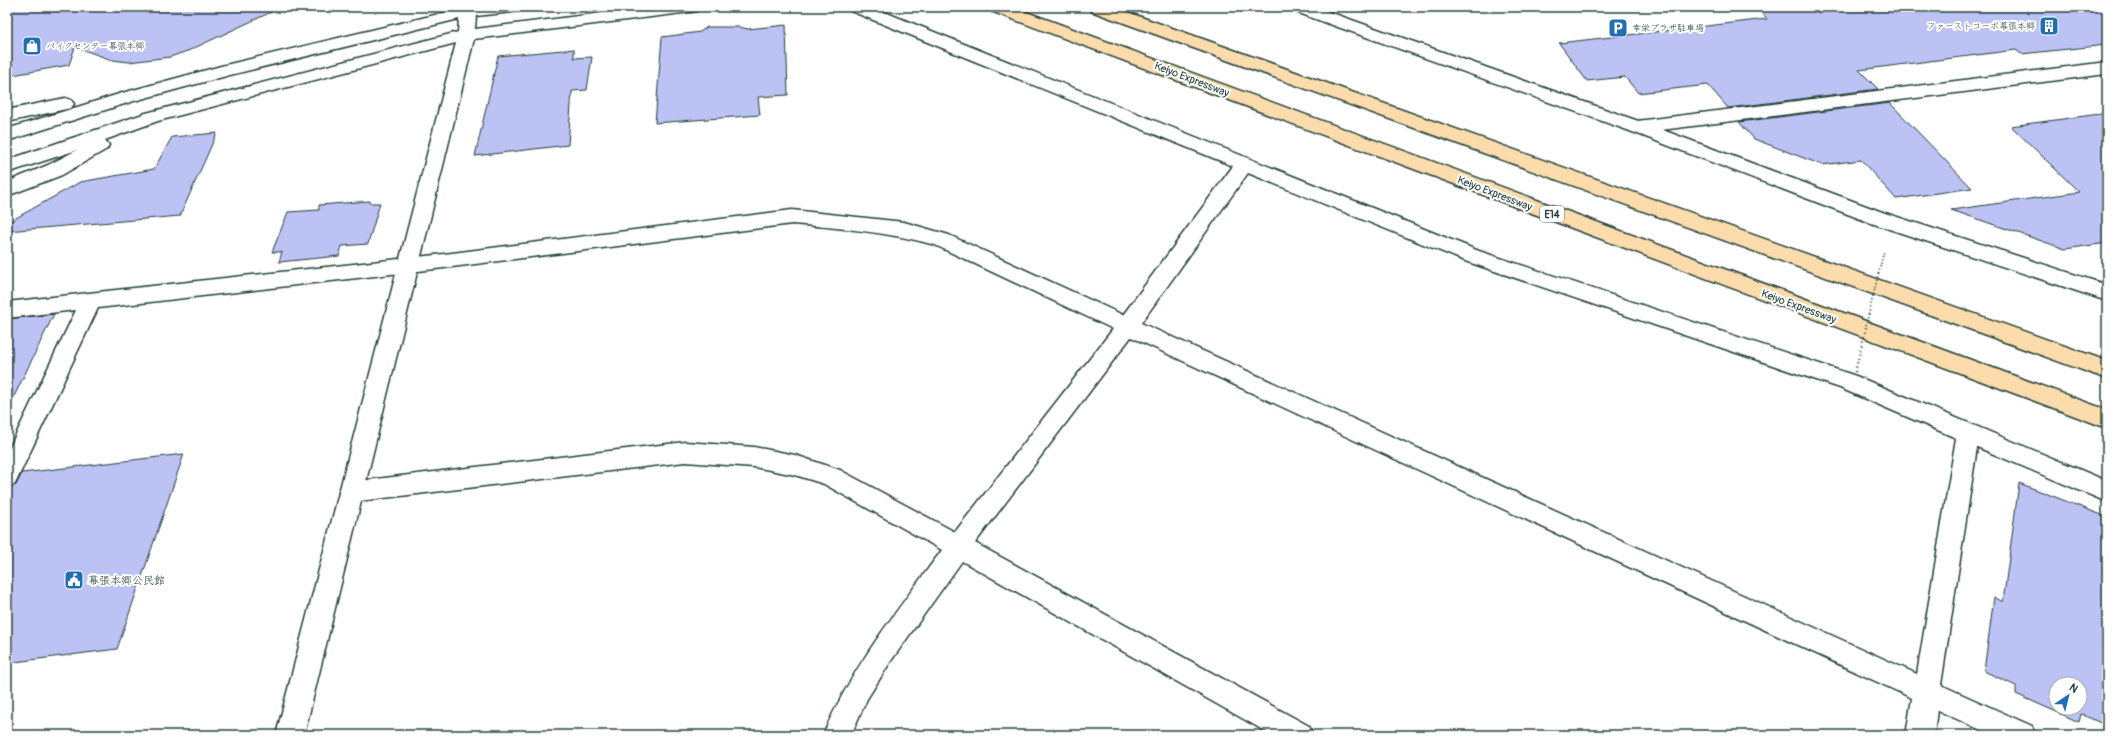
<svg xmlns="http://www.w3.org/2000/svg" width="2114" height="742" font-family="Pangolin,'Klee One',sans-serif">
  <rect width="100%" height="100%" fill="#fff"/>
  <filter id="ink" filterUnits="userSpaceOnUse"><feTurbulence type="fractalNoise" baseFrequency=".025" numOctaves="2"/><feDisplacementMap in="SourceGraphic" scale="8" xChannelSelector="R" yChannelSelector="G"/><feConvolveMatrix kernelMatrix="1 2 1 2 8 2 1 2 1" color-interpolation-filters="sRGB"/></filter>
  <g filter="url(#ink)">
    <!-- building -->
    <g fill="#bdc2f4" stroke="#1f3d34" fill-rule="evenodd">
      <path d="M7,7H65L64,11L91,7H282L190,50L170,57L129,62L112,60L75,47L69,65L7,76Z"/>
      <path d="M1756,7H2107V45L2021,54L2016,50L1859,70L1878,89L1728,108L1708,85L1638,93L1625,77L1587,81L1559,43L1767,19Z"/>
      <path d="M786,25L788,95L758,97L760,115L655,123L662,37L700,32L707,27H739L748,29Z"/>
      <path d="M574,49V58L592,57L587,90L572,91L568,145L475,156L498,56Z"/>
      <path d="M1890,103L1972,188L1896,199L1861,160L1822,165L1754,139L1739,122Z"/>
      <path d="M2107,113V243L2065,249L1951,210L2079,192L2011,126Z"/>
      <path d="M217,133L180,216L7,231V223L80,182L154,169L172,137Z"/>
      <path d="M370,201L369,203H380L368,244L342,246L339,256L279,262L282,252H272L288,212L319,210V205Z"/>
      <path d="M54,314L7,411V319Z"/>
      <path d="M184,454L117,649L7,663V488L16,485L22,473Z"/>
      <path d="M2019,483L2107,517V580L2102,644L2107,646V726L2081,714L2079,722L2016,694V686L1984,671L1994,597L2003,602ZM2056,684H2080V708H2056Z"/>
    </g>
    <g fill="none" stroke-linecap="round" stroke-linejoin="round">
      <!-- minor casing -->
      <g stroke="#1f3d34" stroke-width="3">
        <g id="minor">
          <path d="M849,7H872L1479,251L1856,376L2107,481V502L1977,447L1941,685L2032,726L2036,735H1992L1937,710L1934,735H1906L1912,698L1131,337L975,543L1309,726L1313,735H1272L962,561L891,661L867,699L851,735H823C853,665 897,611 942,550L824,484L795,475L754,467L685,462L351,502L343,499L339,492L343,485L351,482L685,442L754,447L795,455L840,470L955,532L1113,329L935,245C888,232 840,228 792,224L444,268L98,308L15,484L7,487V453L76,310L7,318V302L444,254L792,210L904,222L949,235L1123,315L1233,166L851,11ZM1248,173L1465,261L1840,388L1956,438L1917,674L1141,323Z"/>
          <path d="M2107,62V74L1637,133L1630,131L1628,127L1630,123L1637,121Z"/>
        </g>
      </g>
      <!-- tertiary casing -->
      <g stroke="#1f3d34" stroke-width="3">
        <g id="tertiary">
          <path d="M468,7H521L519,11L513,12L476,16L475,29L650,7H699L697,11L691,12L474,39L304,735H276L456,43L158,121L105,140L109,145L107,149L62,175L7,196V182L48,165L77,150L7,173V160L146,113L458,32L459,19L230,75L134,101L7,141V129L122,93L221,66Z"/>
          <path d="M1291,7H1315L1644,123L1885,213L2107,285V301L1871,223L1630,131L1293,11Z"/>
          <path d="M65,98L71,100L74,104L71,108L7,122V110Z"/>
        </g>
      </g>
      <!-- motorway casing -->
      <g stroke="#1f3d34" stroke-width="3">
        <g id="motorway">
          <path d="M989,7H1013L2107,410V428L991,11Z"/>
          <path d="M1089,7H1113L2107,361V379L1091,11Z"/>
        </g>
      </g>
      <!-- minor -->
      <use href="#minor" fill="#fff" fill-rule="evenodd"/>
      <!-- tertiary -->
      <use href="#tertiary" fill="#fff" fill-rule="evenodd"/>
      <!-- motorway -->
      <use href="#motorway" fill="#fcdcac" fill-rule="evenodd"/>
      <!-- path-bridge-far1 -->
      <path stroke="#1f3d34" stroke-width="2" stroke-dasharray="1 2.5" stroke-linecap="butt" d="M1866,325L1884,251"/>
      <!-- path-bridge -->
      <path stroke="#1f3d34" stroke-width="2.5" stroke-dasharray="1 3.5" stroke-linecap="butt" d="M1855,372L1867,324"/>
    </g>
  </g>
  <!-- icons -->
  <defs>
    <g id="building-square" transform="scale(1)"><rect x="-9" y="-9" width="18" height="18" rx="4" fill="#1f6fb2" stroke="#fff"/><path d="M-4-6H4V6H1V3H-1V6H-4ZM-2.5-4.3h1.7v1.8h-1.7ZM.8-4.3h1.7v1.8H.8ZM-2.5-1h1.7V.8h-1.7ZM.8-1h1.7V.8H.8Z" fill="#fff"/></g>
    <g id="parking-square" transform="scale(1)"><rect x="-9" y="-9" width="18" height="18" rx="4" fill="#1f6fb2" stroke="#fff"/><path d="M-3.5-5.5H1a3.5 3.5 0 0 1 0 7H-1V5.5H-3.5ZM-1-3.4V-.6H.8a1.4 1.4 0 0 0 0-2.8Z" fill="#fff"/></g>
    <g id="shop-square" transform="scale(1)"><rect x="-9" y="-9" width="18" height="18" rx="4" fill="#1f6fb2" stroke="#fff"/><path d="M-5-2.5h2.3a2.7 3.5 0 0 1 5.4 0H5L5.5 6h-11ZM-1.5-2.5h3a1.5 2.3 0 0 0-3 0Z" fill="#fff"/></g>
    <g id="civic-square" transform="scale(1)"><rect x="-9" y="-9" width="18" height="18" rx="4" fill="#1f6fb2" stroke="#fff"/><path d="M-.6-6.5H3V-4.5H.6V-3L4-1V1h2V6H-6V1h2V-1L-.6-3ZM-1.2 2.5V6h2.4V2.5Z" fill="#fff"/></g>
  </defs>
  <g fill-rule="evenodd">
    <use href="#building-square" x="2049" y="26"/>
    <use href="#parking-square" x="1618" y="28"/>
    <use href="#shop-square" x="32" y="46"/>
    <use href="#civic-square" x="74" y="580"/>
  </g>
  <g text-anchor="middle" stroke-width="4" stroke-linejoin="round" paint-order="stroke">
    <!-- far-poi labels -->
    <g font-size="9" fill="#1f3d34" stroke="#fff" text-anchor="start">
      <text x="2035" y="29" text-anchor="end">ファーストコーポ幕張本郷</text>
      <text x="1632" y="31">幸栄プラザ駐車場</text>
      <text x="46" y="49">バイクセンター幕張本郷</text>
    </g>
    <!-- shield labels -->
    <rect fill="#fff" stroke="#627771" stroke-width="1" x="1540" y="206" width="24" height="16" rx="3"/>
    <g font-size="10" font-weight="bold" fill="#1f3d34">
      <text x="1552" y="218">E14</text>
    </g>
    <!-- street labels -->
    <g font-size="11" fill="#1f3d34" stroke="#fff">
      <text transform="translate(1192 79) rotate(21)" y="4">Keiyo Expressway</text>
      <text transform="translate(1495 193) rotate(21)" y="4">Keiyo Expressway</text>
      <text transform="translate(1799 306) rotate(20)" y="4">Keiyo Expressway</text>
    </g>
    <!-- poi labels -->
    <g font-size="11" fill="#1f3d34" stroke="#fff" text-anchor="start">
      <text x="88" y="584">幕張本郷公民館</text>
    </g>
  </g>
  <!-- margin -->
  <rect width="2114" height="742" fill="none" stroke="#fff" stroke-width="24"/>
  <rect x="12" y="12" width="2090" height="718" fill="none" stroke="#1f3d34" stroke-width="1.5" filter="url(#ink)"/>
  <!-- north arrow -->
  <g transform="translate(2068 696) rotate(35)"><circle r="19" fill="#ffffff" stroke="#a5b1ae"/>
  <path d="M0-3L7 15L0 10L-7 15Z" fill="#1f6fb2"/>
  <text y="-6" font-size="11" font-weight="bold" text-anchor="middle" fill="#1f3d34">N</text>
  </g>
</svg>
